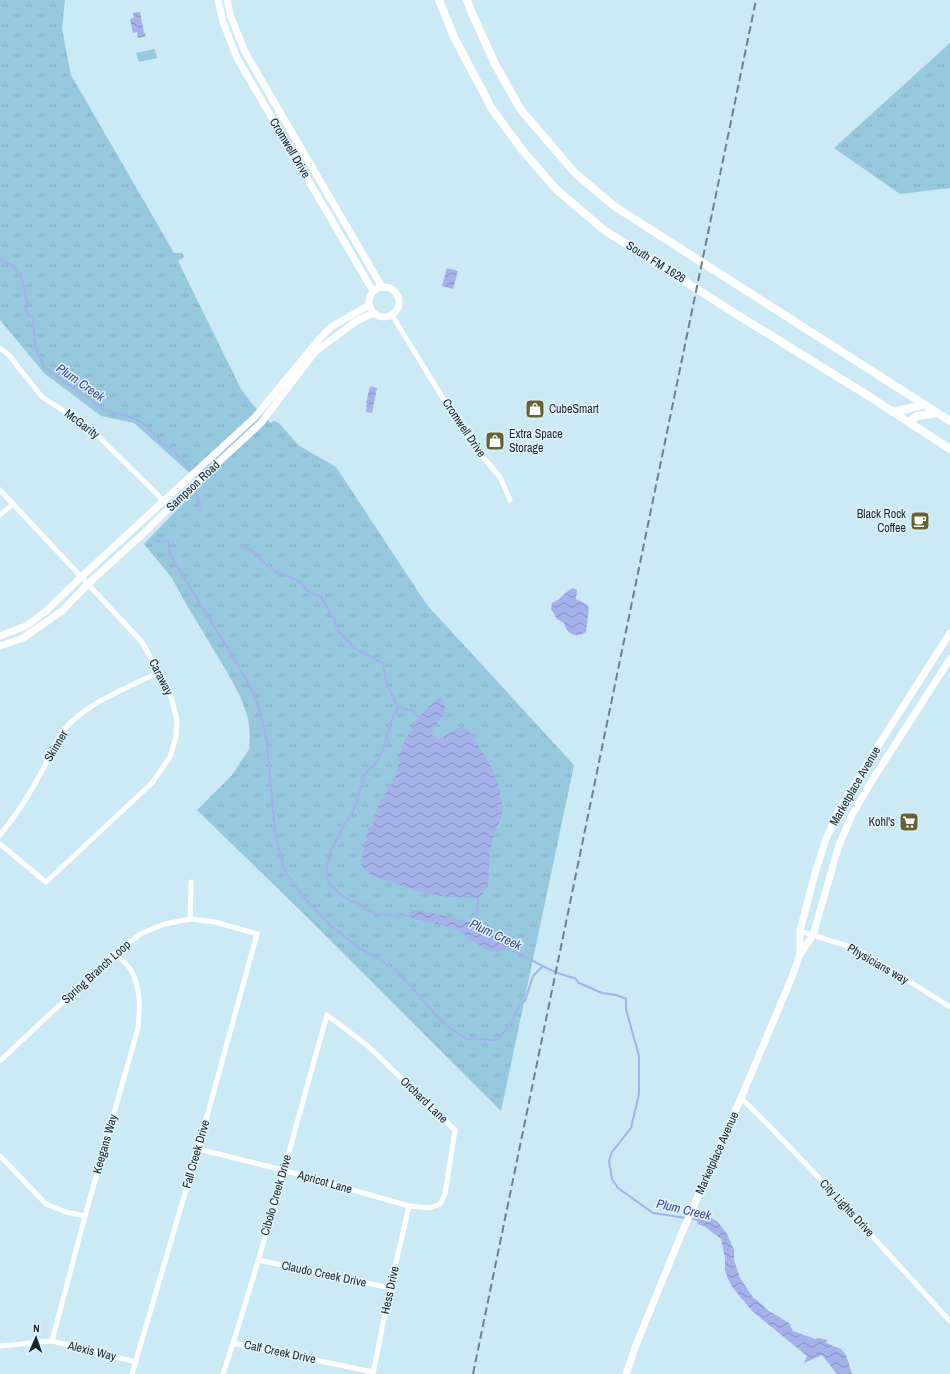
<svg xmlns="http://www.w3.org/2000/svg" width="950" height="1374" font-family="'Archivo Narrow',sans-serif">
  <defs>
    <pattern id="grass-tufts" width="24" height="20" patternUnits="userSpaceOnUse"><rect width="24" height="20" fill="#96c8de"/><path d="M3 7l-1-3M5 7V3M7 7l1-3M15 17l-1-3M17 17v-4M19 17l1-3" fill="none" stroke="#81acbe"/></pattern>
    <pattern id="water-waves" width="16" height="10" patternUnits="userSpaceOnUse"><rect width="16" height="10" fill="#a5b1eb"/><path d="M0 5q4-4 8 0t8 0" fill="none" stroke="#8590be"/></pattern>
  </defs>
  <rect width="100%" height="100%" fill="#cce9f6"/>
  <!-- grass -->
  <g fill="url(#grass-tufts)">
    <path d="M0,0H65L62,29L71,75L174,253H182L184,257L178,261L241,389L253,405L271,423L274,421L279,423L298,445L336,467L427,605L574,765L501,1111L308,918L197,810L233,774L249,749L250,736L248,718L240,696L227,672L185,602L172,578L144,544L202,484L134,423L101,416L44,373L0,320Z"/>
    <path d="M950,43V188L900,194L834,148Z"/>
  </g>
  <!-- garden -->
  <path fill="#96c8de" d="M155,49L157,58L139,62L136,53Z"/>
  <!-- water -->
  <g fill="url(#water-waves)">
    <path d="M140,12L144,33H145L146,36L138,38L137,32L133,33L130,19L134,18L133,13Z"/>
    <path d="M447,268L458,271L453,289L442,286Z"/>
    <path d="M370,386L377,388L372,413L366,412L367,403H366Z"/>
    <path d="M573,588L577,590L576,599L586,604L589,608L586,632C576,638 567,635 564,623L557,619L551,609L552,603C562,599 564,592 573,588Z"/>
    <path d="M441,696C442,700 445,705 445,709C445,719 432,724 432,735C446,748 457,714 471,734C485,754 498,775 501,800C502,804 503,808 502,812C501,819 498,826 495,832C493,838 491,846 490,853C487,868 493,887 478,898L441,896L428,894L375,877L364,869L362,859L368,829L373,825L379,802L393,782L400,762L398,761C405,736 415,719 434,702C437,700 438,698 441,696Z"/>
    <path d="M414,910L424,911L470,922L505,939L509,946C503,957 483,948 475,943C469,939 464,933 457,930C444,924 429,923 415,919L411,917V911Z"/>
    <path d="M699,1215H707L718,1222L727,1234L734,1250V1260L740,1278L752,1296L769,1311L789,1323L793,1331L815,1339L819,1338L827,1340L826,1343L841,1349L846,1355L852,1374H837L822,1355L804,1363L807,1356L752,1311L733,1288L728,1279L725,1270V1258L721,1239L704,1226L697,1224Z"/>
  </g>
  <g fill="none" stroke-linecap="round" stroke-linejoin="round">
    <!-- stream -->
    <g stroke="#a5b1eb" stroke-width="2">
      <path d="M0,260C24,266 23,283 27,304L25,306L26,312L29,316H33L35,346L44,367L103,409L108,411L134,418L144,424L158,438L162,444L171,448L190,469"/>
      <path d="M196,491L200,507"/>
      <path d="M155,541H169V550L171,556L239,667L252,690L260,711L267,741L275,833L284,870L301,894L330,925L358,947L396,970L445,1025L466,1039L498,1040L510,1025L519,1006L525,1001L533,976L542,967"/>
      <path d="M241,546L252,551L263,562L276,572L282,573L298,581L308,591L321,597L335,620L336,629L356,649L383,663L386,682L398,707L391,722L386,741L379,759L365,774L355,807L343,827L330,853L327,865L326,876L329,883L339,893L350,901L359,904L364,908L377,914L400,917L412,915"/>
      <path d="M398,707L413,711L419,717"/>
      <path d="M475,924L478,898"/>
      <path d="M507,947C530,958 550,973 575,978L579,983L602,993L616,995L626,999V1009L639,1056V1094L631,1128L612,1152L609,1161L612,1179L618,1188L653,1213L699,1220"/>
    </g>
    <!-- street -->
    <g stroke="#fff" stroke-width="5">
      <path d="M392,315L469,441L500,477L510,500"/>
      <path d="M0,348L8,354L42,397L89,427L170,507"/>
      <path d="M0,490L142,642L170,693L177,720L176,737L170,757L152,783L46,882L0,844"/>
      <path d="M0,515L13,504"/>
      <path d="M0,835C18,813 30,794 43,769C49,757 56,741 63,731C85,703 128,688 159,672"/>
      <path d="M190,919L191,882"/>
      <path d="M800,931L850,947L864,953L950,1007"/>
      <path d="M0,1061L115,953L142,933L165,924L190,919L215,922L257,934L198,1149L132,1374"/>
      <path d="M741,1098C814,1169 880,1246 950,1321"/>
      <path d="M198,1149L283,1170L409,1206L430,1208L440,1204L445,1194L455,1130L368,1046L327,1015C293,1135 262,1256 223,1374"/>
      <path d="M0,1156L46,1204L66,1212L85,1216"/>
      <path d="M258,1260L390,1288"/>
      <path d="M52,1341L85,1216L138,1028C140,1009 141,990 132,972C129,965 121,959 115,953"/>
      <path d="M233,1343L373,1372"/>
      <path d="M0,1346L52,1341L136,1362"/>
      <path d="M373,1374L390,1288L409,1206"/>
    </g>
    <!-- secondary -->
    <g stroke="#fff" stroke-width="7">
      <path d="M218,0L223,22L237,58L373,291"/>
      <path d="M227,0L231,17L245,52L382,287"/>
      <circle cx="384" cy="302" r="15"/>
      <path d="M0,636L26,626L45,612L81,577L255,417L320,338L331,327L369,305"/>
      <path d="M0,646L23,638L62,611L88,584L145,532L170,507L261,423L315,352L355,322L373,313"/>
      <path d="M800,954V931L815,873L826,839L839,810L878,746L950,633"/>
      <path d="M626,1374L636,1345L681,1235L741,1098L792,977L800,954L813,935L839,845L852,815L871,782L950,659"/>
    </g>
    <!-- primary -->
    <g stroke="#fff" stroke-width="8">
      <path d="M439,0L454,37L492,109L523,151L556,189L604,230L736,314L867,395L950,449"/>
      <path d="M467,0L471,11L495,64L521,110L575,173L614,206L950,421"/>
      <path d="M893,412L919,406L923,404"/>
      <path d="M909,422L917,416L937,413"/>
    </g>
    <!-- rail -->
    <path stroke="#6e828b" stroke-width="2" stroke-dasharray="8 4" stroke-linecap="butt" d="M473,1374L756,0"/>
  </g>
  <!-- icons -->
  <defs>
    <g id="shop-square" transform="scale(1)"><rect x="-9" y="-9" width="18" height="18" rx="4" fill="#676330" stroke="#e3f4fc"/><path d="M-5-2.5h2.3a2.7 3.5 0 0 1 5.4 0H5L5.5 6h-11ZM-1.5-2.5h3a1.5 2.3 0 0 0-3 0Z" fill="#fff"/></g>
    <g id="cafe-square" transform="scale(1)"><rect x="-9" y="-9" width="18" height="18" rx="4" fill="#676330" stroke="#e3f4fc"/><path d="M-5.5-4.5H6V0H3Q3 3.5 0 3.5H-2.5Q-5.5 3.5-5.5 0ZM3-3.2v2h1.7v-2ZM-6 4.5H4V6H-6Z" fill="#fff"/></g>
    <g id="supermarket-square" transform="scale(1)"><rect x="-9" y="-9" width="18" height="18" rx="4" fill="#676330" stroke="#e3f4fc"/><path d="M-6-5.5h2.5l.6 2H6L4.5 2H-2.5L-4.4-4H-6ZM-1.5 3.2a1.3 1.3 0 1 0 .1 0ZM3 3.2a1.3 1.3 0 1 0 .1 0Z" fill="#fff"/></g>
  </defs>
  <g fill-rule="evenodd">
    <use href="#shop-square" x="535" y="409"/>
    <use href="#shop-square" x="495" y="441"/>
    <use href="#cafe-square" x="920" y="521"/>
    <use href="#supermarket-square" x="909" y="822"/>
  </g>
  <g text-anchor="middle" stroke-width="3" stroke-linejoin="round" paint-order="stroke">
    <!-- street labels -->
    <g font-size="12" fill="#182328" stroke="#e3f4fc">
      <text transform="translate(290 148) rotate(59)" y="4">Cromwell Drive</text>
      <text transform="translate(656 262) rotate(32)" y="4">South FM 1626</text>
      <text transform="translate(82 424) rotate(37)" y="4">McGarity</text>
      <text transform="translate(464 428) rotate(56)" y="4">Cromwell Drive</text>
      <text transform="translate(193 486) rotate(-43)" y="4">Sampson Road</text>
      <text transform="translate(161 677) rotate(63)" y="4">Caraway</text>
      <text transform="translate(56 746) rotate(-59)" y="4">Skinner</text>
      <text transform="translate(855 786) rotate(-60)" y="4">Marketplace Avenue</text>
      <text transform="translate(878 964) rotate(30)" y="4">Physicians way</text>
      <text transform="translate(96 972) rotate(-42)" y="4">Spring Branch Loop</text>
      <text transform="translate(424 1100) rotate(44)" y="4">Orchard Lane</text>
      <text transform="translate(105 1144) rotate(-74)" y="4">Keegans Way</text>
      <text transform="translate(717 1153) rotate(-66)" y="4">Marketplace Avenue</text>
      <text transform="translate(196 1154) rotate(-74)" y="4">Fall Creek Drive</text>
      <text transform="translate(325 1182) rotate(16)" y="4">Apricot Lane</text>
      <text transform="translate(276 1195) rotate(-74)" y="4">Cibolo Creek Drive</text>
      <text transform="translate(847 1208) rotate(47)" y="4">City Lights Drive</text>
      <text transform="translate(324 1274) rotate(12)" y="4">Claudo Creek Drive</text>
      <text transform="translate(390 1290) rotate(-78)" y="4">Hess Drive</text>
      <text transform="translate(92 1351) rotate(14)" y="4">Alexis Way</text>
      <text transform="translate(280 1352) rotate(12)" y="4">Calf Creek Drive</text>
    </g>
    <!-- poi labels -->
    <g font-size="12" fill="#182328" stroke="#e3f4fc" text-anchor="start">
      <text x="549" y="413">CubeSmart</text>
      <text x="509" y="438">Extra Space<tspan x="509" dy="14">Storage</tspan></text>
      <text x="906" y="518" text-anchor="end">Black Rock<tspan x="906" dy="14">Coffee</tspan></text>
      <text x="895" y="826" text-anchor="end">Kohl's</text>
    </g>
    <!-- water labels -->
    <g font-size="13" font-style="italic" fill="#3d468b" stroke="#e3f4fc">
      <text transform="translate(81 382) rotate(35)" y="5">Plum Creek</text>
      <text transform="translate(496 934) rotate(25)" y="5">Plum Creek</text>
      <text transform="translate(684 1209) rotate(13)" y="5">Plum Creek</text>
    </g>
  </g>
  <!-- north arrow -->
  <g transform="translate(36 1338) rotate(2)" stroke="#e3f4fc" stroke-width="3" paint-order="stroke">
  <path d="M0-3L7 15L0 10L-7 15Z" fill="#182328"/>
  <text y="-6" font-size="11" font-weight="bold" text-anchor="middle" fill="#182328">N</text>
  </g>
</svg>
